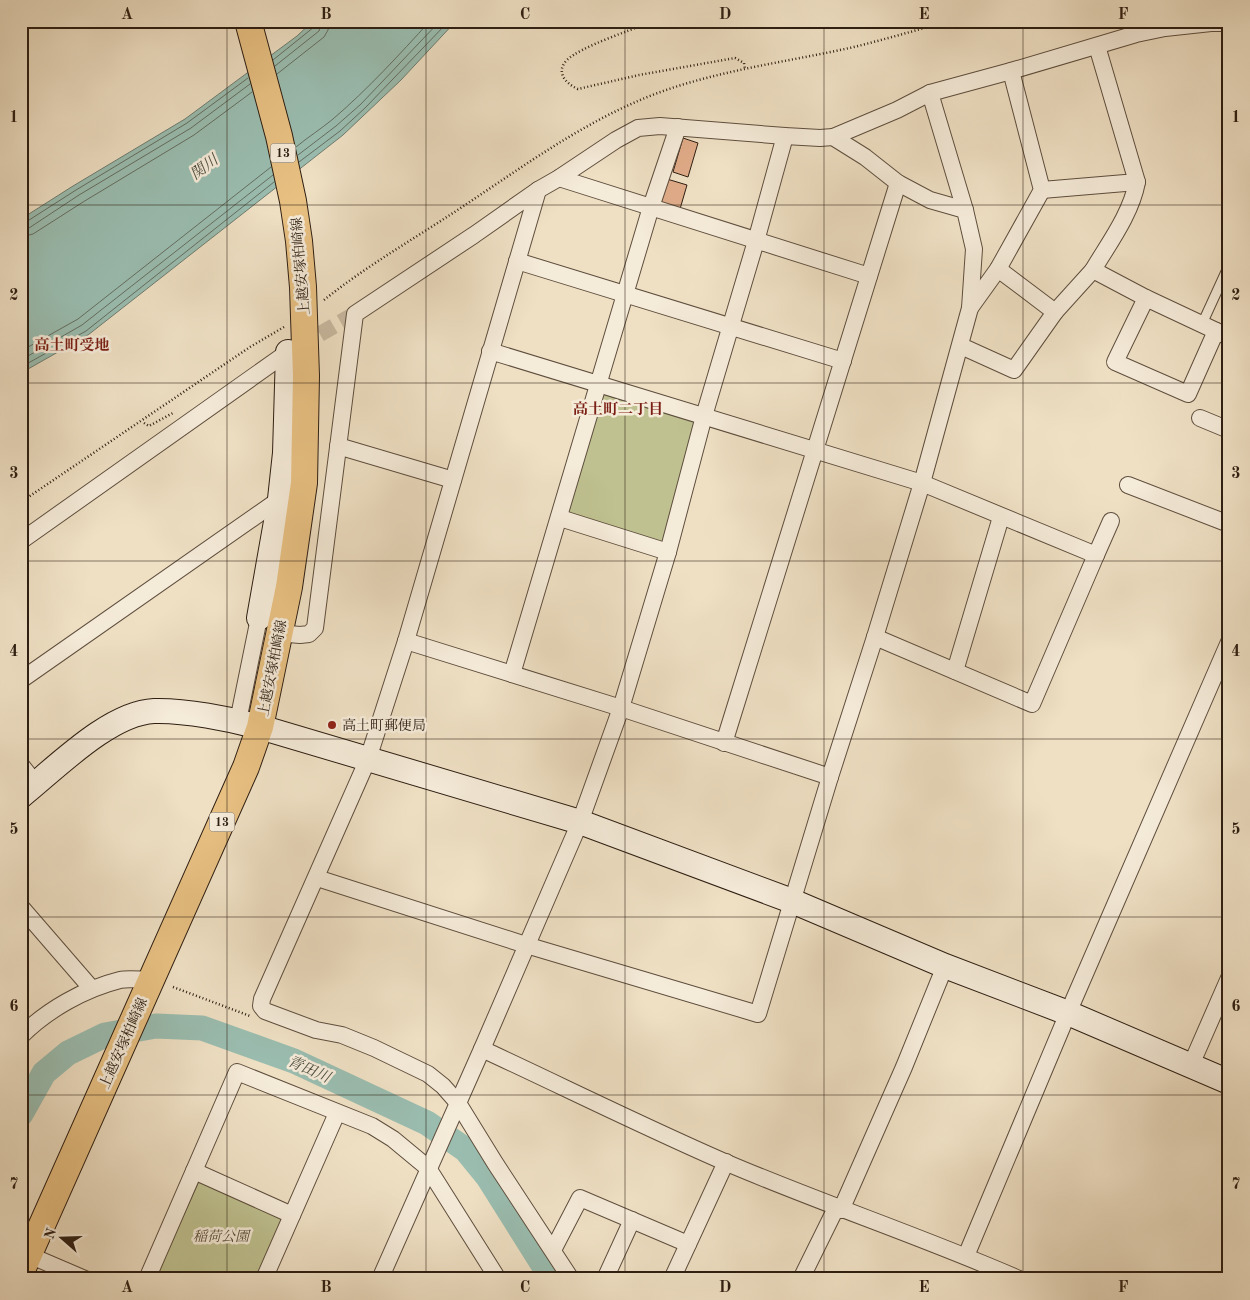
<svg xmlns="http://www.w3.org/2000/svg" width="1250" height="1300" font-family="'Old Standard TT','Noto Serif JP',serif">
  <rect width="100%" height="100%" fill="#efe0c4"/>
  <filter id="stains"><feTurbulence type="fractalNoise" baseFrequency=".004" numOctaves="4"/><feColorMatrix values="0 0 0 0 .2 0 0 0 0 .09 0 0 0 0 .02 0 0 0 .5 -.17"/></filter>
  <radialGradient id="worn" r=".72"><stop offset=".6" stop-color="#630" stop-opacity="0"/><stop offset="1" stop-color="#630" stop-opacity=".3"/></radialGradient>
  <!-- green -->
  <g fill="#bfc190" stroke="#767051">
    <path d="M604,392L702,421L664,544L568,514Z"/>
    <path d="M200,1179L285,1217L257,1279H155Z"/>
  </g>
  <!-- water -->
  <path fill="#9abdb0" stroke="#6e7d71" d="M313,21H456L401,80L343,135L88,335L21,373V219L73,186L185,119L297,36Z"/>
  <g fill="none" stroke-linecap="round" stroke-linejoin="round">
    <!-- shore -->
    <g stroke="#646e61" stroke-width="1">
      <path d="M273,60L314,27L316,21"/>
      <path d="M275,66L319,31L322,21"/>
      <path d="M277,74L324,37L328,30L330,21"/>
      <path d="M296,147C308,137 321,129 333,119C368,89 399,55 430,21"/>
      <path d="M298,155L336,126L361,104L440,21"/>
      <path d="M299,162L340,131L365,108L449,21"/>
      <path d="M21,223L26,222L76,190L187,123L248,78"/>
      <path d="M21,229L29,228L79,195L191,128L250,84"/>
      <path d="M21,237L33,234L83,202L194,135L252,92"/>
      <path d="M21,351L78,319L271,167"/>
      <path d="M21,360L82,325L273,175"/>
      <path d="M21,367L86,331L274,182"/>
    </g>
    <!-- river -->
    <path stroke="#9abdb0" stroke-width="25" d="M21,1114L44,1073L68,1053L105,1035L156,1026L202,1028L294,1061L427,1123L466,1150L488,1177L552,1279"/>
  </g>
  <!-- building -->
  <g fill="#e0ab88" stroke="#2d1e12">
    <path d="M683,138L698,143L688,177L673,172Z"/>
    <path d="M667,179L687,185L680,209L660,203Z"/>
  </g>
  <g fill="none" stroke-linecap="round" stroke-linejoin="round">
    <!-- street-tunnel -->
    <path stroke="#c8b9a0" stroke-width="16" stroke-dasharray="16 8" stroke-linecap="butt" d="M299,346L355,314"/>
    <!-- lane casing -->
    <g stroke="#5e4e3e" stroke-width="11">
      <path id="lane" d="M1202,324L1229,265"/>
    </g>
    <!-- street casing -->
    <g stroke="#5e4e3e" stroke-width="18">
      <g id="street">
        <path d="M930,93L965,210"/>
        <path d="M559,178L869,276"/>
        <path d="M538,190L406,641L368,759L262,999L261,1006L265,1011L316,1030L342,1035L374,1048L428,1074L443,1086L458,1103L495,1163L571,1279"/>
        <path d="M1042,190L1137,182L1097,46"/>
        <path d="M517,261L843,361"/>
        <path d="M998,269L1055,312"/>
        <path d="M1093,270C1109,243 1131,214 1137,182"/>
        <path d="M1146,298L1115,362L1188,394L1216,331"/>
        <path d="M970,308L998,269L1042,190L1011,71"/>
        <path d="M961,346L1014,370L1055,312L1093,270L1146,298L1229,337"/>
        <path d="M490,351L922,483L1096,555L1032,704L875,637"/>
        <path d="M1200,418L1229,430"/>
        <path d="M338,446L453,480"/>
        <path d="M1128,485L1229,524"/>
        <path d="M560,518L668,552"/>
        <path d="M21,541L288,352"/>
        <path d="M1096,555L1111,521"/>
        <path d="M278,633L300,635L309,634L315,628L355,314L474,235L538,190L559,178L616,140L638,128L660,126L785,136L820,138L833,137L897,110L930,93L1011,71L1136,34L1165,28L1211,23H1229"/>
        <path d="M406,641L621,708L830,777"/>
        <path d="M955,671L1001,517"/>
        <path d="M512,674L651,207L678,127"/>
        <path d="M21,680L280,499"/>
        <path d="M238,721L259,618"/>
        <path d="M724,743L898,183"/>
        <path d="M21,765L36,784"/>
        <path d="M317,878L526,945L758,1014L830,777L875,637L922,483L970,308L974,249L965,210L930,200L898,183L865,157L833,137"/>
        <path d="M21,907L92,989"/>
        <path d="M21,1036C47,1010 84,989 120,980C129,978 141,980 151,980"/>
        <path d="M482,1049C564,1087 644,1127 727,1163C823,1204 923,1237 1019,1279"/>
        <path d="M1191,1065L1229,978"/>
        <path d="M194,1171L292,1215"/>
        <path d="M841,1210L904,1067L945,966"/>
        <path d="M553,1250L580,1198L688,1244"/>
        <path d="M29,1255L85,1279"/>
        <path d="M966,1256L1068,1013L1229,642"/>
        <path d="M147,1279L237,1072L372,1126L393,1139L428,1168L498,1279"/>
        <path d="M264,1279L337,1113"/>
        <path d="M380,1279L482,1049L580,822L621,708L668,552L704,416L756,241L785,136"/>
        <path d="M605,1279L632,1220"/>
        <path d="M672,1279L726,1162"/>
        <path d="M801,1279L836,1208"/>
      </g>
    </g>
    <!-- secondary casing -->
    <g stroke="#2d1e12" stroke-width="26">
      <g id="secondary">
        <path d="M259,618L280,499L285,453L288,352"/>
        <path d="M21,796C55,769 109,713 154,711C185,710 230,719 260,727L580,822L792,901L945,966L1068,1013L1229,1082"/>
      </g>
    </g>
    <!-- primary casing -->
    <g stroke="#2d1e12" stroke-width="28">
      <path id="primary" d="M21,1272L246,767L260,727L289,587L304,483L306,376L303,287L299,241L293,201L279,136L248,21"/>
    </g>
    <!-- path -->
    <g stroke="#2d1e12" stroke-width="2.5" stroke-dasharray="1 2.5" stroke-linecap="butt">
      <path d="M658,21L648,23C629,31 580,47 567,60C555,72 566,84 578,89L639,75L735,58L744,63L745,69"/>
      <path d="M324,300C365,267 412,240 456,211C520,169 582,122 655,94C719,70 787,62 854,47C886,39 917,30 949,21"/>
      <path d="M144,423L149,426L173,413"/>
      <path d="M21,502L250,347L284,327"/>
      <path d="M173,987L250,1016"/>
    </g>
    <!-- lane -->
    <use href="#lane" stroke="#f5ebd9" stroke-width="9"/>
    <!-- street -->
    <use href="#street" stroke="#f5ebd9" stroke-width="16"/>
    <!-- secondary -->
    <use href="#secondary" stroke="#f5ebd9" stroke-width="24"/>
    <!-- primary -->
    <use href="#primary" stroke="#e8c082" stroke-width="26"/>
  </g>
  <!-- grid -->
  <path fill="none" stroke="#2d1e12" stroke-width="1" stroke-opacity="0.55" d="M227,21V1279M426,21V1279M625,21V1279M824,21V1279M1023,21V1279M21,205H1229M21,383H1229M21,561H1229M21,739H1229M21,917H1229M21,1095H1229"/>
  <!-- markers -->
  <circle fill="#8f2418" stroke="#f5ebd9" stroke-width="2" cx="332" cy="725" r="5"/>
  <g text-anchor="middle" stroke-width="5" stroke-linejoin="round" paint-order="stroke">
    <!-- shield labels -->
    <g fill="#f5ebd9" stroke="#695c4e" stroke-width="1">
      <rect x="270.5" y="143.5" width="25" height="19" rx="4"/>
      <rect x="209.5" y="812.5" width="25" height="19" rx="4"/>
    </g>
    <g font-size="12" font-weight="bold" fill="#2d1e12">
      <text x="283" y="157">13</text>
      <text x="222" y="826">13</text>
    </g>
    <!-- street labels -->
    <g font-size="14" fill="#2d1e12" stroke="#f5ebd9">
      <text transform="translate(300 266) rotate(-95)" y="5">上越安塚柏崎線</text>
      <text transform="translate(272 668) rotate(-79)" y="5">上越安塚柏崎線</text>
      <text transform="translate(123 1043) rotate(-66)" y="5">上越安塚柏崎線</text>
    </g>
    <!-- poi labels -->
    <g font-size="14" fill="#2d1e12" stroke="#f5ebd9" text-anchor="start">
      <text x="342" y="730">高土町郵便局</text>
    </g>
    <!-- park labels -->
    <g font-size="14" font-style="italic" fill="#594f38" stroke="#f5ebd9">
      <text x="221" y="1241">稲荷公園</text>
    </g>
    <!-- water labels -->
    <g font-size="15" font-style="italic" fill="#4e4e41" stroke="#f5ebd9">
      <text transform="translate(204 167) rotate(-37)" y="5">関川</text>
      <text transform="translate(309 1069) rotate(24)" y="5">青田川</text>
    </g>
    <!-- neighbourhood labels -->
    <g font-size="15" font-weight="bold" fill="#7a1f14" stroke="#f5ebd9">
      <text x="72" y="350">高土町受地</text>
      <text x="618" y="414">高土町二丁目</text>
    </g>
  </g>
  <!-- margin -->
  <rect width="1250" height="1300" fill="none" stroke="#efe0c4" stroke-width="55"/>
  <!-- north arrow -->
  <g transform="translate(62 1238) rotate(290)" stroke="#f5ebd9" stroke-width="4" paint-order="stroke">
  <path d="M0-4L9 19L0 12L-9 19Z" fill="#2d1e12"/>
  <text y="-8" font-size="14" font-weight="bold" text-anchor="middle" fill="#2d1e12">N</text>
  </g>
  <rect x="28" y="28" width="1194" height="1244" fill="none" stroke="#2d1e12" stroke-width="2"/>
  <g font-size="16" text-anchor="middle" font-weight="bold" fill="#2d1e12">
    <text x="127" y="19">A</text>
    <text x="326" y="19">B</text>
    <text x="525" y="19">C</text>
    <text x="725" y="19">D</text>
    <text x="924" y="19">E</text>
    <text x="1123" y="19">F</text>
    <text x="14" y="122">1</text>
    <text x="1236" y="122">1</text>
    <text x="14" y="300">2</text>
    <text x="1236" y="300">2</text>
    <text x="14" y="478">3</text>
    <text x="1236" y="478">3</text>
    <text x="14" y="656">4</text>
    <text x="1236" y="656">4</text>
    <text x="14" y="834">5</text>
    <text x="1236" y="834">5</text>
    <text x="14" y="1011">6</text>
    <text x="1236" y="1011">6</text>
    <text x="14" y="1189">7</text>
    <text x="1236" y="1189">7</text>
    <text x="127" y="1292">A</text>
    <text x="326" y="1292">B</text>
    <text x="525" y="1292">C</text>
    <text x="725" y="1292">D</text>
    <text x="924" y="1292">E</text>
    <text x="1123" y="1292">F</text>
  </g>
  <rect width="100%" height="100%" filter="url(#stains)"/>
  <rect width="100%" height="100%" fill="url(#worn)"/>
</svg>
